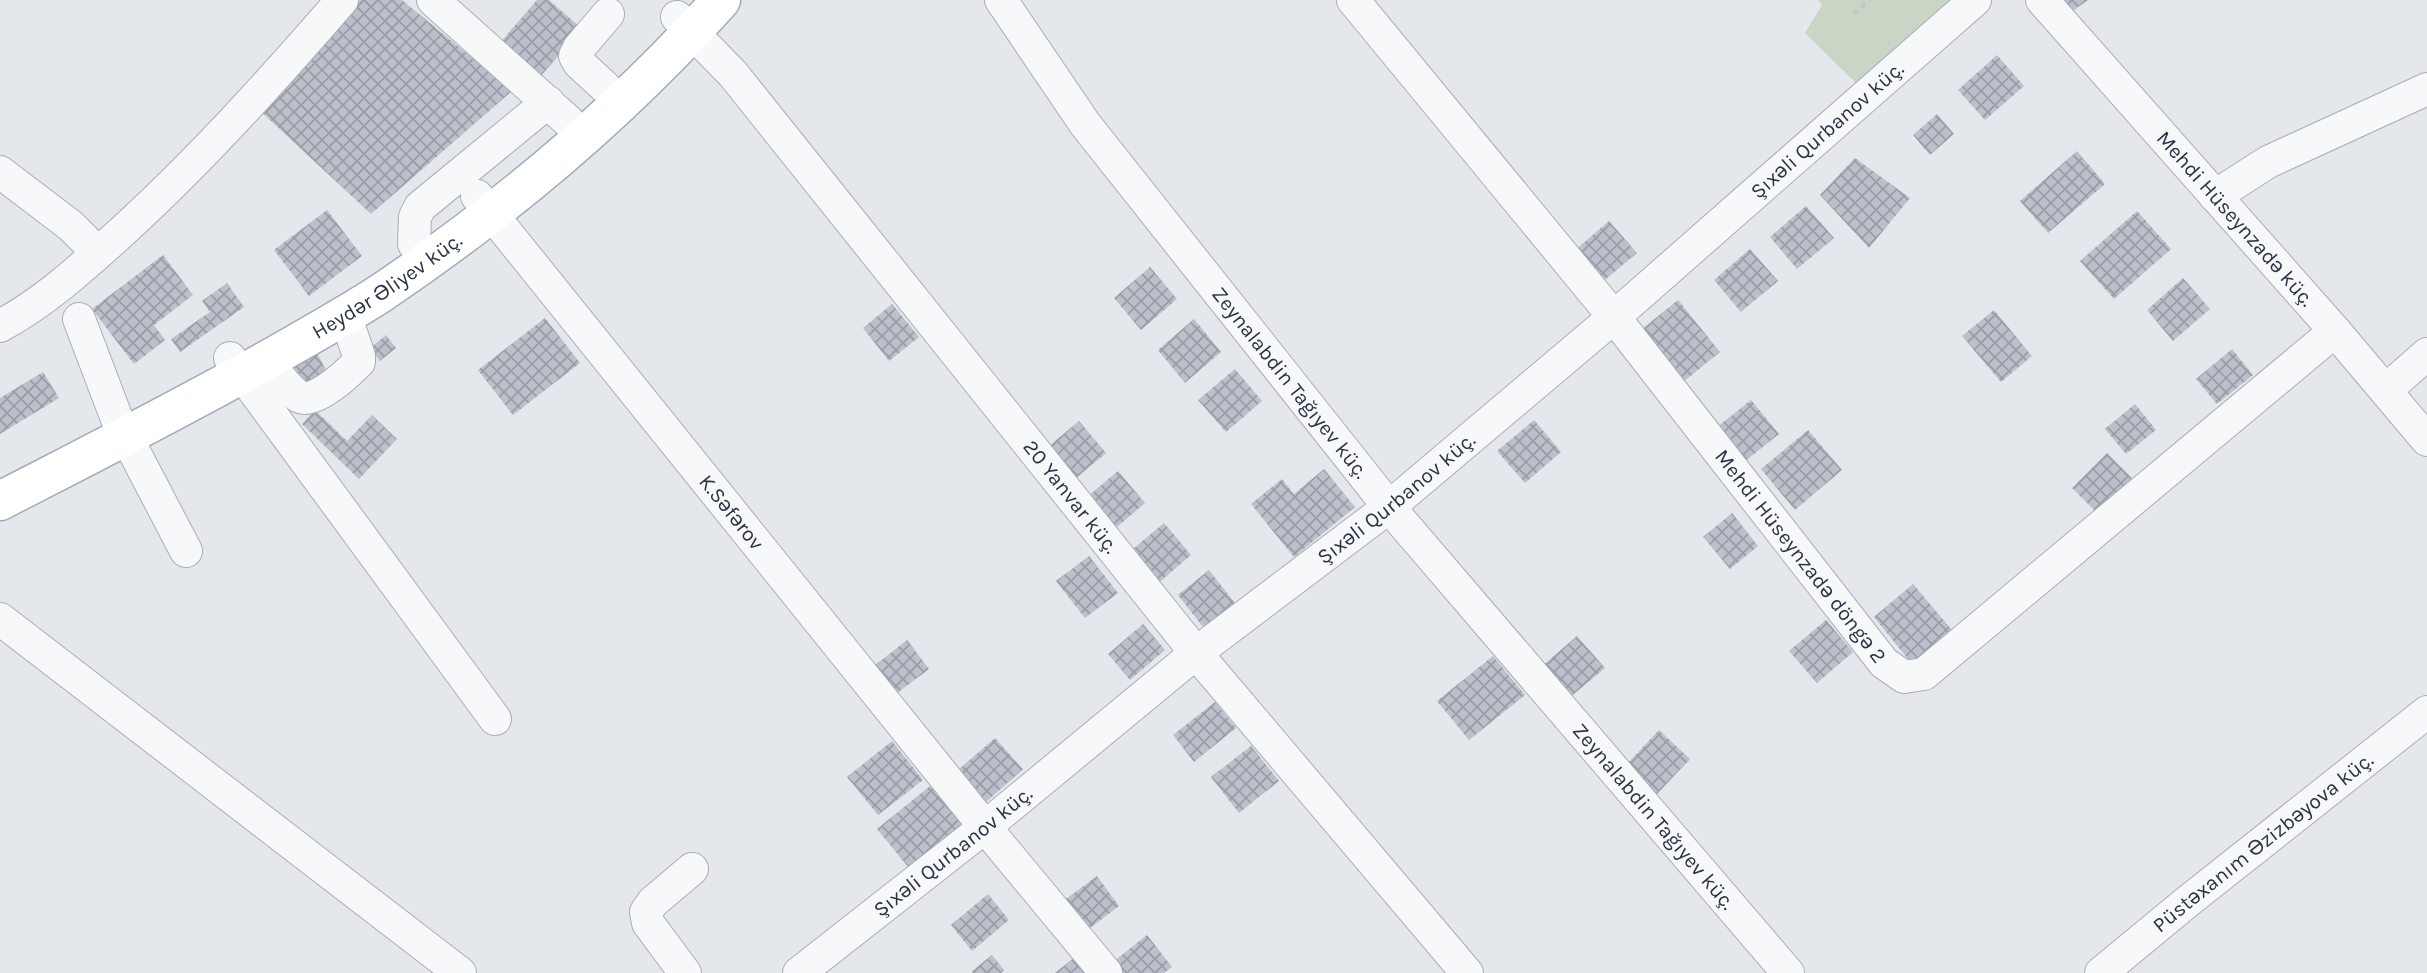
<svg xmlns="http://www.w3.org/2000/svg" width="2427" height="973" font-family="Karla,sans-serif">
  <defs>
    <pattern id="building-cross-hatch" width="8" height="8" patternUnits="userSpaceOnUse" patternTransform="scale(1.75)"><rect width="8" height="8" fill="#bbc0ca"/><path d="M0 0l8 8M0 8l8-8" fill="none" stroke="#989da6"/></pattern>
  </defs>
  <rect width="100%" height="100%" fill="#e4e7ec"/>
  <!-- green -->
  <path fill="#c9d6c5" d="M1818,0H1960L1859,86L1805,33L1822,5Z"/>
  <!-- building -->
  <g fill="url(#building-cross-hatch)">
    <path d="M360,0H402L512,91L371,214L256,107Z"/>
    <path d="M537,0H549L582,29L539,78L499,44Z"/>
    <path d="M2057,0H2088L2067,15Z"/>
    <path d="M1997,55L2024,86L1985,120L1958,90Z"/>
    <path d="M1937,114L1954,134L1930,155L1913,135Z"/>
    <path d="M2077,151L2105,184L2048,233L2020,201Z"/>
    <path d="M1855,158L1910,198L1869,248L1820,195Z"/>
    <path d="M1806,206L1834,238L1797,269L1770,237Z"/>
    <path d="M327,210L362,256L309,296L274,250Z"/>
    <path d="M2137,211L2171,249L2114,299L2080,261Z"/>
    <path d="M1609,221L1637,253L1600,284L1573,252Z"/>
    <path d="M1750,249L1778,281L1741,312L1714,280Z"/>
    <path d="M163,255L193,295L154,325L165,340L134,364L92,309Z"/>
    <path d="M1150,267L1177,299L1141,330L1114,298Z"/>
    <path d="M2183,278L2210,309L2173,341L2147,310Z"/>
    <path d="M227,283L244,307L180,352L171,339L210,312L202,301Z"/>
    <path d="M1678,300L1720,352L1683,382L1641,330Z"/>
    <path d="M892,304L919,337L889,361L863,328Z"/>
    <path d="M1994,310L2032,356L2001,382L1962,336Z"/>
    <path d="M545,318L580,363L513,415L478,370Z"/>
    <path d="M1194,319L1221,352L1185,383L1158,350Z"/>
    <path d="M386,335L396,348L380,361L370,348Z"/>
    <path d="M2232,349L2253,375L2217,404L2196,379Z"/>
    <path d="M317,353L328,374L304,387L293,366Z"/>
    <path d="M1235,369L1262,401L1226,432L1198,400Z"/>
    <path d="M43,372L59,398L0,434V398Z"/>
    <path d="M1751,400L1779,434L1744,462L1716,428Z"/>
    <path d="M2135,404L2156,430L2126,454L2105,429Z"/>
    <path d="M315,410L347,441L372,415L397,439L359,479L302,424Z"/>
    <path d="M1534,420L1561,452L1525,483L1497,451Z"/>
    <path d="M1079,421L1106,453L1069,484L1042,452Z"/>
    <path d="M1808,430L1842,470L1795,510L1761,469Z"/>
    <path d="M2107,453L2132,478L2097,513L2072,488Z"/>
    <path d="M1324,469L1355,507L1294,557L1251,504L1282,479L1294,494Z"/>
    <path d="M1118,471L1145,503L1109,534L1081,502Z"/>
    <path d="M1732,513L1758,546L1730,569L1703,537Z"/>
    <path d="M1164,523L1191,555L1155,586L1127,554Z"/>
    <path d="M1089,556L1118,593L1085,618L1056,581Z"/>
    <path d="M1209,570L1238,607L1207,632L1178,595Z"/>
    <path d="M1913,584L1952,630L1912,664L1874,617Z"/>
    <path d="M1826,620L1853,652L1817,683L1789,651Z"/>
    <path d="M1143,624L1165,650L1130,680L1108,654Z"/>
    <path d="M1577,636L1605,668L1568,699L1541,667Z"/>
    <path d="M907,640L929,669L896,694L874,666Z"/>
    <path d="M1493,656L1525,695L1469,740L1437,701Z"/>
    <path d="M1215,702L1236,728L1194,762L1173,735Z"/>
    <path d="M1659,730L1690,759L1657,794L1626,765Z"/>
    <path d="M995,738L1023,769L986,802L958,770Z"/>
    <path d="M892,741L923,780L878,815L847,777Z"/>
    <path d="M1251,746L1279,781L1239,813L1211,777Z"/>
    <path d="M930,786L967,831L914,874L877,829Z"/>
    <path d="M1097,876L1119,906L1085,932L1062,902Z"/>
    <path d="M988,894L1009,920L972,951L951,925Z"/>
    <path d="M1147,935L1172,967L1164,973H1122L1113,962Z"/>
    <path d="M992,955L1004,970L1001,973H973L972,971Z"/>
    <path d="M1075,957L1087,973H1055Z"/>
  </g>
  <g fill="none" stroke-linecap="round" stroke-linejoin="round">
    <!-- minor casing -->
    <g stroke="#a9aeb7" stroke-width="34">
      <g id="minor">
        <path d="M433,0L568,121"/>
        <path id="s1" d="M1001,0L1085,124L1389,507L1788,973"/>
        <path id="s2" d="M1353,0L1614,317L1884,663L1904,677L1924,674L2335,331"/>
        <path id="s3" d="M2042,0L2335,331L2427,440"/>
        <path id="s4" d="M677,17L733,74L1196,653L1467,973"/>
        <path d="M605,87L579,63L575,56L579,48L608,14"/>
        <path d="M0,172L71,226L98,253"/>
        <path id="s5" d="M477,196L985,827L1106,973"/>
        <path d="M2215,196L2268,162L2427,89"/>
        <path d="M414,244L415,217L420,207L548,102"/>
        <path d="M79,319L117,419L186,551"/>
        <path d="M0,326C43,303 78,271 114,239C196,165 270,83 342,0"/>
        <path d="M230,358L495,719"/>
        <path d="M266,361C274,370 290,392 300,397C315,405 349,372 359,362V356L345,315"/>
        <path d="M2386,390L2427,354"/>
        <path d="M0,619L460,973"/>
        <path d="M685,973L648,923L646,912L653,902L692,869"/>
        <path id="s6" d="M799,973L985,827L1196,653L1389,507L1614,317L1975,0"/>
        <path id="s7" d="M2101,973L2187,902L2427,712"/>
      </g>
    </g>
    <!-- major casing -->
    <g stroke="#a3abb8" stroke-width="41">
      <g id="major">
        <path id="s8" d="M0,501C93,453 186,406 276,355C311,335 347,315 381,293C504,210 622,111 721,0"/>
      </g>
    </g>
    <!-- path -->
    <path stroke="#c2c5cb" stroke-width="4.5" stroke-dasharray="5 5" stroke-linecap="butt" d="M1854,14L1870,0"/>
    <!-- minor -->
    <use href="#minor" stroke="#f7f8fa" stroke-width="32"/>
    <!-- major -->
    <use href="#major" stroke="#fff" stroke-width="38"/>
  </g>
  <g text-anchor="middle" stroke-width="5" stroke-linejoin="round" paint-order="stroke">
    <!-- street labels -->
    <g font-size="21" fill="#2b3445" stroke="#f4f6f9">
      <text dy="7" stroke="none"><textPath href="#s6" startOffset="1330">Şıxəli Qurbanov küç.</textPath></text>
      <text dy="7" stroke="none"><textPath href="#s3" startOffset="292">Mehdi Hüseynzadə küç.</textPath></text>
      <text dy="7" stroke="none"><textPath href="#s8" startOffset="443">Heydər Əliyev küç.</textPath></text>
      <text dy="7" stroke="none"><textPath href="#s1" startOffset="480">Zeynalabdin Tağıyev küç.</textPath></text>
      <text dy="7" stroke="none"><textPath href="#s4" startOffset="621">20 Yanvar küç.</textPath></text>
      <text dy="7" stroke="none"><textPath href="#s6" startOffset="763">Şıxəli Qurbanov küç.</textPath></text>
      <text dy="7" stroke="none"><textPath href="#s5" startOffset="406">K.Səfərov</textPath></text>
      <text dy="7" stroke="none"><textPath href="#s2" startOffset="714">Mehdi Hüseynzadə döngə 2</textPath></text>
      <text dy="7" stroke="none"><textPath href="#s1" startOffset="1046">Zeynalabdin Tağıyev küç.</textPath></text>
      <text dy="7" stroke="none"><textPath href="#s7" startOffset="208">Püstəxanım Əzizbəyova küç.</textPath></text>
      <text dy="7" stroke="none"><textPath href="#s6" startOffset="196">Şıxəli Qurbanov küç.</textPath></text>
    </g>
  </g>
</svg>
